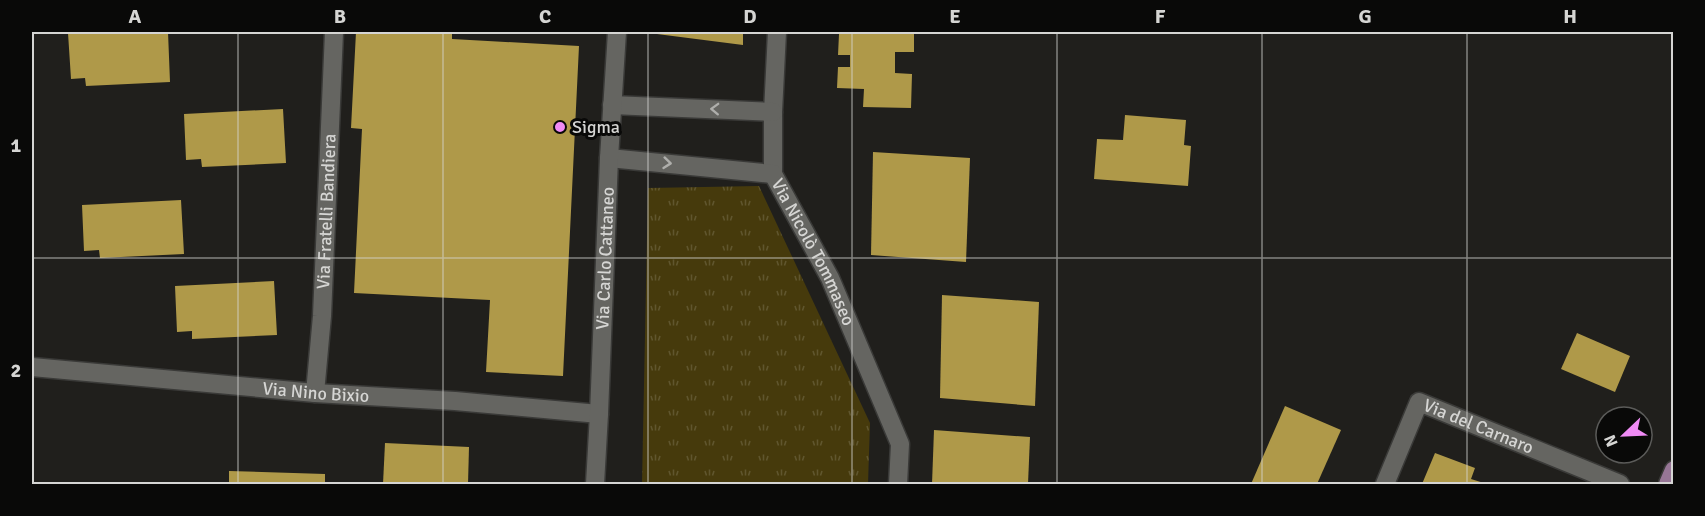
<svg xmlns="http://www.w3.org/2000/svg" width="1705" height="516" font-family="Signika,sans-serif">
  <defs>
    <pattern id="park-tufts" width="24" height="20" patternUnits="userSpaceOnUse" patternTransform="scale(1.5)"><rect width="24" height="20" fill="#463a0c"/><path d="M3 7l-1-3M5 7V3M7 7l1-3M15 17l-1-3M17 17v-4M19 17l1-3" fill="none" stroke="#60562e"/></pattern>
  </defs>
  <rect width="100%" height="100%" fill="#201f1c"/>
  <!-- park -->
  <path fill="url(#park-tufts)" d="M759,186L870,423L868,484H642L648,188Z"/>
  <!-- building -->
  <g fill="#af9949">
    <path d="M100,32H168L170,82L86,86L85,78L71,79L68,33Z"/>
    <path d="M356,32H452V39L579,46L563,376L486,372L490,300L354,293L362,129L351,128Z"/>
    <path d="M657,32H743V45L657,34Z"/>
    <path d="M867,32H914V52H895V73L912,74L911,108L863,107L864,89L837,88L838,67H850V55H838L839,34H867Z"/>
    <path d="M283,109L286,163L202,167L201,159L186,160L184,114Z"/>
    <path d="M1125,115L1186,120L1184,145L1191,146L1188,186L1094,179L1097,139L1123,140Z"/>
    <path d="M873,152L970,158L966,262L871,255Z"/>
    <path d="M181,200L184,254L100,258L99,250L84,251L82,205Z"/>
    <path d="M274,281L277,335L192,339V331L177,332L175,286Z"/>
    <path d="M942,295L1039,302L1035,406L940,398Z"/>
    <path d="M1577,333L1630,356L1615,392L1561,369Z"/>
    <path d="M1285,406L1341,430L1317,484H1251Z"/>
    <path d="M934,430L1030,437L1028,484H932Z"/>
    <path d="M385,443L469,447L468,484H383Z"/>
    <path d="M1435,453L1475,468L1471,479L1487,484H1422Z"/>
    <path d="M229,471L325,474V484H229Z"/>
  </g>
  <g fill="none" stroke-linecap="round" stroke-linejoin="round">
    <!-- minor casing -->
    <g stroke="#3a3a38" stroke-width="21">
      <g id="minor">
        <path id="s1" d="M777,32L773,112V174L830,278L900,444L898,484"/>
        <path d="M612,105L773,112"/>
        <path d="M609,158L773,174"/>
        <path id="s2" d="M32,367L315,393L455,401L599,414"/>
        <path id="s3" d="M315,393L322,316L334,32"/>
        <path id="s4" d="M595,484L599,414L609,158L617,32"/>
        <path id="s5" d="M1385,484L1419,402L1620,484"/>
      </g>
    </g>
    <!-- major casing -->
    <g stroke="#3a3a38" stroke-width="21">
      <path id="major" d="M1668,484L1674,470"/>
    </g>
    <!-- minor -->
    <use href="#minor" stroke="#656561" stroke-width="18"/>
    <!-- major -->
    <use href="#major" stroke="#977696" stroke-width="18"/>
  </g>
  <!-- one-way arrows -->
  <defs><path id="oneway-chevron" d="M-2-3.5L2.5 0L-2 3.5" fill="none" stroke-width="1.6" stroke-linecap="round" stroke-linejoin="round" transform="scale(1.5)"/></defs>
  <g stroke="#aeaeab">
    <use href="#oneway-chevron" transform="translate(715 109) rotate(-178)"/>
    <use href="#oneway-chevron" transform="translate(667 163) rotate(6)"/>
  </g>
  <!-- grid -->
  <path fill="none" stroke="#d5d5d3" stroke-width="1.5" stroke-opacity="0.55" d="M238,32V484M443,32V484M648,32V484M852,32V484M1057,32V484M1262,32V484M1467,32V484M32,258H1674"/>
  <!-- markers -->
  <circle fill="#f08bf5" stroke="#090908" stroke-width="2" cx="560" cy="127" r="6"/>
  <g text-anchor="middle" stroke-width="6" stroke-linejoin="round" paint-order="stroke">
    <!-- poi labels -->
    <g font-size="18" fill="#d5d5d3" stroke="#090908" text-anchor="start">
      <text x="572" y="133">Sigma</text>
    </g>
    <!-- street labels -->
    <g font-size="18" fill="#d5d5d3" stroke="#090908">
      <text dy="6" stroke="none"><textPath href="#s3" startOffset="182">Via Fratelli Bandiera</textPath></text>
      <text dy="6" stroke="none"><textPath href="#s1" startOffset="230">Via Nicolò Tommaseo</textPath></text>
      <text dy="6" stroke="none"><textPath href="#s4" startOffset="226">Via Carlo Cattaneo</textPath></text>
      <text dy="6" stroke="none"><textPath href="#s2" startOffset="285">Via Nino Bixio</textPath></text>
      <text dy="6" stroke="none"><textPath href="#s5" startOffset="153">Via del Carnaro</textPath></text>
    </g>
  </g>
  <!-- border -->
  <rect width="1705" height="516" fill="none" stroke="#090908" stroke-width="66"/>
  <!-- north arrow -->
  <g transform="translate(1624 435) rotate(247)"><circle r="28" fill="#090908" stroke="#5b5b59" stroke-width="1.5"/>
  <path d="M0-4.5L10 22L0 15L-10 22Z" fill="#f08bf5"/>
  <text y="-9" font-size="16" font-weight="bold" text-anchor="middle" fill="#d5d5d3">N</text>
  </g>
  <rect x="33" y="33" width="1639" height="450" fill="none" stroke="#d5d5d3" stroke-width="2"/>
  <g font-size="20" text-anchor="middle" font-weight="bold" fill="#d5d5d3">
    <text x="135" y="23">A</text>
    <text x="340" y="23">B</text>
    <text x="545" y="23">C</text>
    <text x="750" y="23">D</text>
    <text x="955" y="23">E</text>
    <text x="1160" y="23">F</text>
    <text x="1365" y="23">G</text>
    <text x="1570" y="23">H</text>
    <text x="16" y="152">1</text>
    <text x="16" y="377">2</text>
  </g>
</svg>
